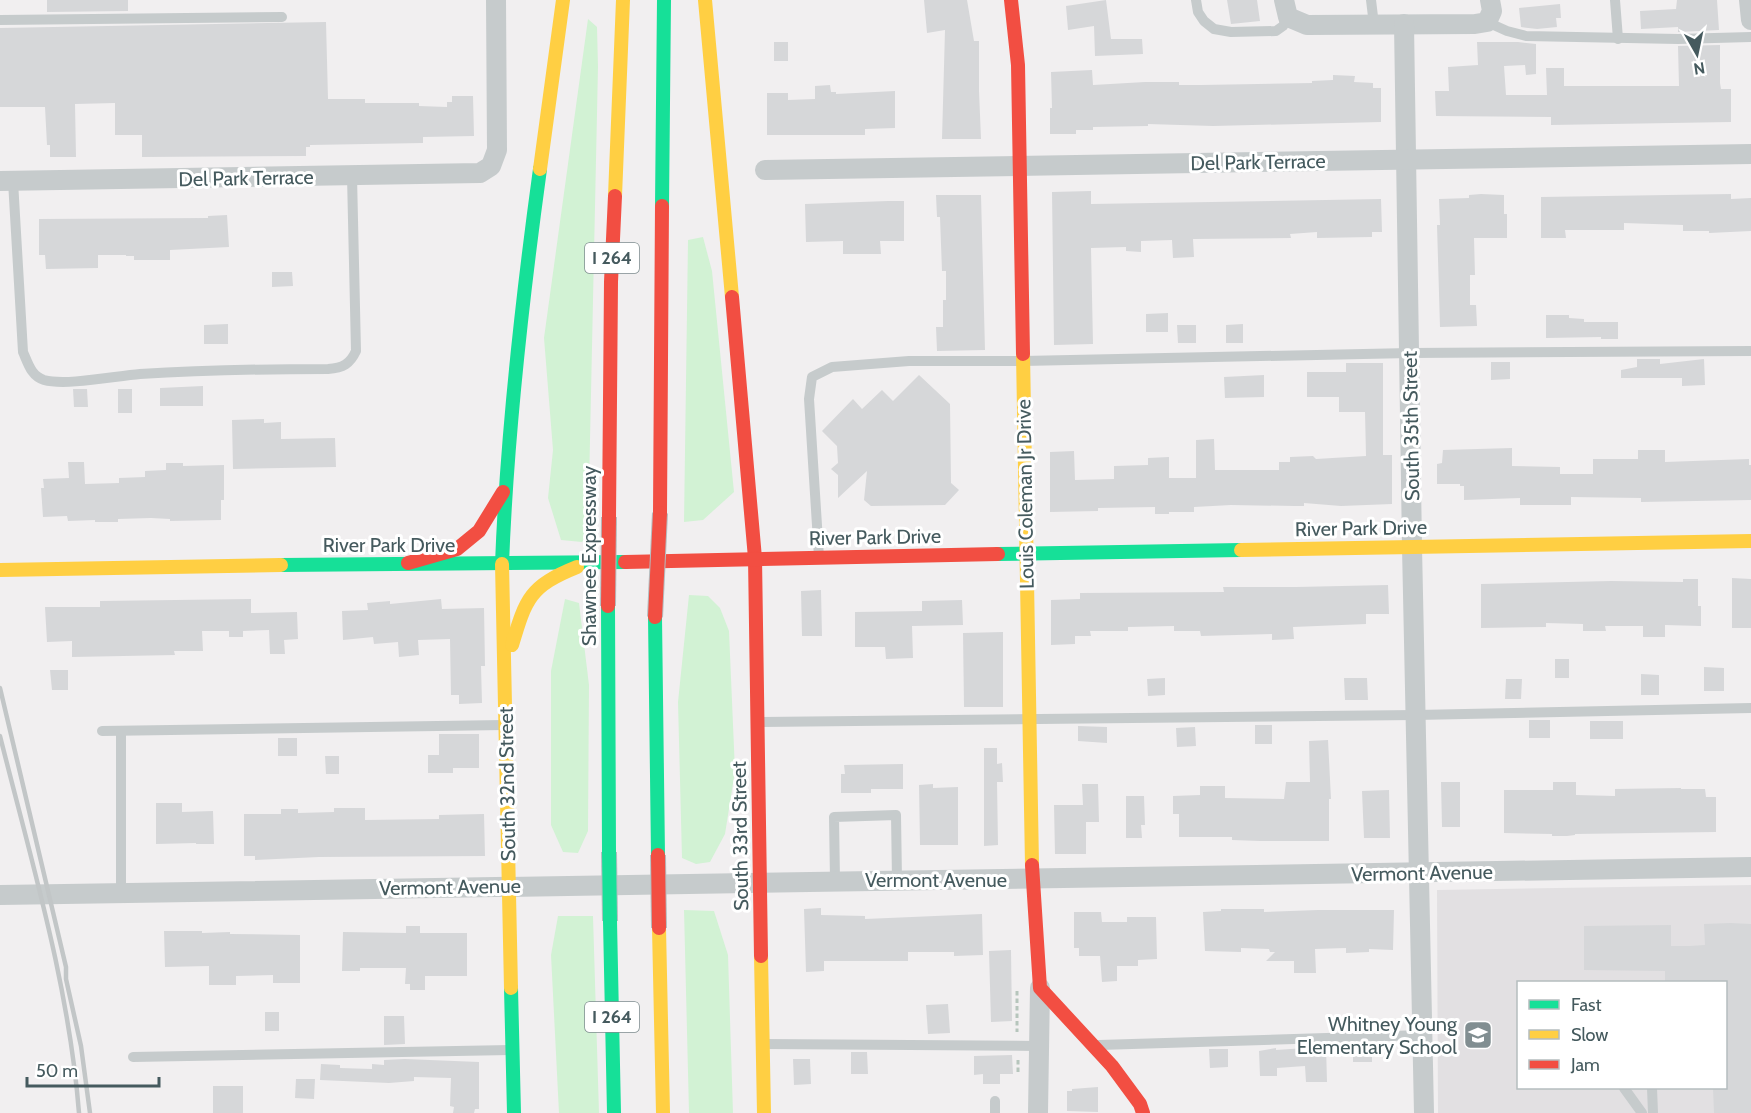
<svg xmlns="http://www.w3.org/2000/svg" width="1751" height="1113" font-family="Cabin,sans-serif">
  <rect width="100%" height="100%" fill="#f1eff0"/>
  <!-- education -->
  <path fill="#e2e0e2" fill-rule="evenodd" d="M1751,885V1113H1438L1437,890ZM1518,982H1726V1088H1518Z"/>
  <!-- green -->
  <g fill="#d2f2d4">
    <path d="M588,19L597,27L598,67L588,534L582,542L561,540L548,498L553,450L544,338Z"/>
    <path d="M703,237L712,271L734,492L703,520L684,522L688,240Z"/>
    <path d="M689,595L708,596L720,608L729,631L735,771L725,834L710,862L696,864L682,858L678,702Z"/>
    <path d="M565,599L579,603L589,685L588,831L578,853L563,852L551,825V671Z"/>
    <path d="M684,910L714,911L728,955L733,1113H689Z"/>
    <path d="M558,916H593L599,1113H559L551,955Z"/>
  </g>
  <!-- building -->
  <g fill="#d6d7d9">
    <path d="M47,0H128V11L47,12Z"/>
    <path d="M924,0H967L974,41H979V91L981,139H942L945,30L927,33Z"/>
    <path d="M1106,0L1111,39H1142L1143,54L1095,56L1094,26L1068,30L1066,6Z"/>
    <path d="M1227,0H1257L1260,21L1231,24Z"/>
    <path d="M1677,0H1717L1719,30L1678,32V27L1641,29L1640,11L1676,9Z"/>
    <path d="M1560,4L1561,18H1556L1557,27L1537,29L1521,27L1519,8Z"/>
    <path d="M326,22L328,99H365V103H419V106L447,107V102H452V96H473L474,136L423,137V143L310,145V147H306V156L142,157V135H115V103L75,104L76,157H50V145H47L45,107H0V28Z"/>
    <rect x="774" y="42" width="14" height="19"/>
    <path d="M1477,42H1518L1536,44V74L1526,75L1525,65L1504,66L1506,95H1547L1546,68H1564V86H1679L1678,46L1720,45V83L1721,89H1731V122L1551,125V117L1436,116L1435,91H1449L1448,67L1478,65Z"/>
    <path d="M1092,70L1093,85L1145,82H1179V85H1201L1312,83V81L1333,80V75L1355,76L1354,82L1373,83V88H1381V122L1213,126L1148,124V126L1093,127V130H1076V134H1050V108H1052L1051,72Z"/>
    <path d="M830,85L831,92H836V94L895,91V128L865,129V135H767V93H788V100L815,99V86Z"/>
    <path d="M1091,191V204L1381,199L1382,232H1372V237L1317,238V232L1290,234L1291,238L1193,239L1194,257L1173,258L1172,240L1141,241V252L1126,251V247L1091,248L1093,344L1054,345L1052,192Z"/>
    <path d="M1481,194L1504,195V214H1507V238H1474L1475,275H1470V305H1476L1477,326L1440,327L1437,225H1440L1439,199L1469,198V195Z"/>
    <path d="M1731,194V199L1751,198V231L1709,233V231H1683V225L1624,223V230H1565L1566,238H1541V197Z"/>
    <path d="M936,195H981L985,350L937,351L936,327H943V300H946V271H942L940,217H937Z"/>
    <path d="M888,201H904V241H880L881,254H843V241L806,242L805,204Z"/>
    <path d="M227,215L229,247L170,250V260H134V256H126V255H98V268L46,269L45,255H39V219L208,218V216Z"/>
    <path d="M272,272H292L293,286L272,287Z"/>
    <path d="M1168,313V332H1146V314Z"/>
    <path d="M1546,315H1569V318L1584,319V322H1618V339H1601V337L1546,338Z"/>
    <path d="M228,324V344H204V325Z"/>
    <path d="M1243,324V343H1226V325Z"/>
    <path d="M1177,325H1196V343H1178Z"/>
    <path d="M1637,359H1660V364L1704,359L1705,385L1682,386V378H1621V370L1637,367Z"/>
    <path d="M1491,362H1510V379L1491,380Z"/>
    <path d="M1346,363H1383V455H1392V504L1341,506L1304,503V506H1295L1231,505L1194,507V512H1169V514H1155V507L1098,508V511L1050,512V452L1074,451L1075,480L1114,479V466L1148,465V458L1169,457V478H1196V440L1214,439L1215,470H1279V462H1290V457L1313,456L1316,459L1366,456L1365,412H1339V397H1307V372H1346Z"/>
    <path d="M919,375L950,404L951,483L959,490L945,505L871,506L864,500L867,471L838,498V475L831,469L838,463L837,446L822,431L853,399L862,409L882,390L893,401Z"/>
    <path d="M1264,375V397L1225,398L1224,377Z"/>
    <path d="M203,386V406H160V388Z"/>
    <path d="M73,389H87L88,407H74Z"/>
    <rect x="118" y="389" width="14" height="24"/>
    <path d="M264,419V423L281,422V439L335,438L336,467L233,469L232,420Z"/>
    <path d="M1512,448V466L1560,467V474H1593V459H1638V450H1665V462L1749,459V465H1751V500L1641,502V498L1571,497V505H1520V498L1464,500V486H1460V484H1437V464L1442,463L1443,450Z"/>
    <path d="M68,462H84L85,484L119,483V478L145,477V471L166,470V463H183V466L224,465V500H221V520L170,521V519L151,518L118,519V522H95V520L68,521L67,516L43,517L41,488H44L43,479L69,478Z"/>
    <path d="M1732,578L1751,579V628H1732Z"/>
    <path d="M1683,579H1698V606H1701V626L1665,625V637H1643V626H1605L1606,631H1583V624L1546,623V627L1481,628V584L1611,581L1683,582Z"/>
    <path d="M1388,585L1389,614H1366V624L1293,627L1294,639L1272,640V634L1201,636L1200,631H1174V626L1128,627V631H1090L1091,636H1075V644L1051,645V600L1080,599V593L1224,592L1223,587H1296Z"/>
    <path d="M821,590L822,636H802L801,591Z"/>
    <path d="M251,599V613L297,612L298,639L284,640L285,654H270L269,630L243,631V637H229V631H202L203,651H174L175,655L72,657V641L47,642L45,607H100V601Z"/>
    <path d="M441,599L442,609L484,608L485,666H481L482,703L459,704V695H451L450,639L418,640L419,655L399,657L398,642L374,644L373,637L343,640L342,611L368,610L367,603L390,601V604Z"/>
    <path d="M962,600L963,625L912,626L913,658L886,659L885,647H855V612L922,611V601Z"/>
    <path d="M1003,632V707H964L963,633Z"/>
    <rect x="1555" y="659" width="14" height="19"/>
    <path d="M1704,667L1724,668V691H1704Z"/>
    <path d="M50,670H68V690H52Z"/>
    <path d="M1641,674L1659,675V695H1641Z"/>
    <path d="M1165,678V695L1148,696L1147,679Z"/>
    <path d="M1344,678H1367L1368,700H1345Z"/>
    <path d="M1506,679H1522L1521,699H1505Z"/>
    <rect x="1529" y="720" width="21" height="18"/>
    <rect x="1590" y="721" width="33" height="18"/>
    <rect x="1255" y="725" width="17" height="19"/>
    <path d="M1078,726L1107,727V743L1078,741Z"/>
    <path d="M1195,727L1196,746L1177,747L1176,728Z"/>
    <path d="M439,734H479V768H453V773H428V755H439Z"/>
    <rect x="278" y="738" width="19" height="18"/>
    <path d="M1328,740L1331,799H1329V841H1260L1232,840V837H1179V814H1173V796L1200,795V786H1225V798L1284,799L1286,782H1310L1309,741Z"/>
    <path d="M984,748H997V764L1002,763L1003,782H997L998,845L984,846Z"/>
    <path d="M325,756H339V774H326Z"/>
    <path d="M903,764V789H871V793H841V774H845L844,765Z"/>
    <path d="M1441,782H1460V827H1442Z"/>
    <path d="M1553,782H1576V795L1615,796V789L1681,788V789H1705L1706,797H1716V832L1575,834V835L1567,836H1552V834L1504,833V790H1553Z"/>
    <path d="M933,784V788L958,787V845H920L919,785Z"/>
    <path d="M1082,784H1098L1099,822H1086V854H1055L1054,805H1083Z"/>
    <path d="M1389,790L1390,838H1364L1362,791Z"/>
    <path d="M1126,796H1144L1145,825H1141L1142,838H1126Z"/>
    <path d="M156,803H182V812L213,811L214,844H196V843L156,844Z"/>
    <path d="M334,808H365V820L439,819V815L484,814L485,856L319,857L255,860V856H244V814H281V809H298V813L334,812Z"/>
    <path d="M821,908V915L865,916V919L982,914L983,955L954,956V952H908V961H824V971L806,972L804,909Z"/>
    <path d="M1221,909H1264V912L1318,910H1394L1393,950L1369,949V952L1346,953V948L1315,949L1316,973H1294V961H1266L1275,952H1270L1269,949L1241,948V952L1205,951L1203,912L1221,911Z"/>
    <path d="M1074,912H1101L1102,922H1127V917H1156L1157,959L1138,960V966H1117V981L1102,982L1100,956H1079V948H1074Z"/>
    <path d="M1730,923L1751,924V1113H1714L1713,1088H1725V982H1665V971L1584,970V926L1671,925V946H1690L1705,945L1704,924Z"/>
    <path d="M406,926H420V933H467V976H425V990H410V984H405L406,968H360V971H342L343,932L406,933Z"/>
    <path d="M164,931H202V933L230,932V934L300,935V983H273V975L236,976V985H209V966L165,967Z"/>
    <path d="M1011,950L1012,1021L991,1022L989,951Z"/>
    <path d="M948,1004L950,1033L928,1034L926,1005Z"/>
    <rect x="265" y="1012" width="14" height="19"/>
    <path d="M384,1016H404L405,1044L384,1045Z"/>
    <path d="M1305,1046H1326L1327,1082H1306L1305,1066L1277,1068V1076H1260L1259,1051L1276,1048V1050L1305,1048Z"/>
    <rect x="1353" y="1047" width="19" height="15"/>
    <path d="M1209,1049H1228V1067L1210,1068Z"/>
    <path d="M851,1052H867L868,1074H851Z"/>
    <path d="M1012,1055L1013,1074H1000V1084H983V1074L974,1075V1056Z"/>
    <path d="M405,1059L479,1062V1109H475L474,1113H453L454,1107L450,1106L451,1078L414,1077V1081L389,1083L320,1080L321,1064L340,1065V1068L372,1069V1064L384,1065V1060Z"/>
    <path d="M793,1059H810L811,1084L794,1085Z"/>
    <path d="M296,1079H315L314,1099L295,1098Z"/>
    <rect x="213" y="1086" width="30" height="27"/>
    <path d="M1098,1087V1112L1067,1111V1091H1072V1089Z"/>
  </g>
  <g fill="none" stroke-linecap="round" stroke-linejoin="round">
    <!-- path -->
    <g stroke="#b6c5bc" stroke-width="3" stroke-dasharray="4.5 3" stroke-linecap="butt">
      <path d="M1017,991V1032"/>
      <path d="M1018,1060V1074"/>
    </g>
    <!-- lane -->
    <g stroke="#c6cbcc" stroke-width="10">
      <path d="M1196,0L1198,12L1204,21L1214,29L1231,32L1276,31L1283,26L1288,17"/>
      <path d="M1371,0L1374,25"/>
      <path d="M1615,0L1618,39"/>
      <path d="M0,20L282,17"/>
      <path d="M1487,22L1507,31L1526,36L1678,39L1751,37"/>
      <path d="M13,181L23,352C28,363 31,376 44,380C66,386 115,376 140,374C203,370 266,369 328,369C343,368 350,364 356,351L352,176"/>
      <path d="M819,557L809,399L812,377L832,367L909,361H1023L1410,353L1751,351"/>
      <path d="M758,722L1416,715L1751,708"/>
      <path d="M102,731L504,725"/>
      <path d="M121,731V892"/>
      <path d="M835,880L834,817L896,815L897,880"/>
      <path d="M765,1044L1038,1046"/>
      <path d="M1099,1045L1423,1035"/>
      <path d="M133,1057L512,1050"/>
      <path d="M1624,1088L1642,1113"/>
      <path d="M1652,1088L1653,1113"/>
      <path d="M995,1101V1113"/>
    </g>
    <!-- street -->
    <g stroke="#c6cbcc" stroke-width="20">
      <path d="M1284,0L1288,17L1307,25L1475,24L1487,22L1492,11L1490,0"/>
      <path d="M1749,0L1751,20"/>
      <path d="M1404,24L1412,547L1424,1113"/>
      <path d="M765,170L1751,154"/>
      <path d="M0,181L480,173L491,166L497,150L496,0"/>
      <path d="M0,895L1751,867"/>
      <path d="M1038,1113L1040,988"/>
    </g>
    <!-- fast -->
    <g stroke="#16e098" stroke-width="14">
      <path d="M662,206L664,0"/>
      <path d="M998,554L1241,550"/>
      <path d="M502,564C507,432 522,300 540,169"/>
      <path d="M281,565L625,562"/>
      <path d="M608,606L609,852"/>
      <path d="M655,617L658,855"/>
      <path d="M610,921L614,1113"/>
      <path d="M511,988L514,1113"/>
    </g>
    <!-- slow -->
    <g stroke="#ffcf43" stroke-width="14">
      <path d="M705,0L732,297"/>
      <path d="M540,169L563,0"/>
      <path d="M615,196L623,0"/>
      <path d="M1023,354L1032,865"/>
      <path d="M1241,550L1751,541"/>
      <path d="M502,564L511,988"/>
      <path d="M0,570L281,565"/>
      <path d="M512,645C526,598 530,586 577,567"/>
      <path d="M659,928L663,1113"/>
      <path d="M761,956L764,1113"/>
    </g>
    <!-- jam -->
    <g stroke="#f24e42" stroke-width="14">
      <path d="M1011,0L1018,65L1023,354"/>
      <path d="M732,297L755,558"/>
      <path d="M660,513L662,206"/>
      <path d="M609,517L611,282L615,196"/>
      <path d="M755,558L761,956"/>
      <path d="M625,562L998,554"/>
      <path d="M408,563L457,549L479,531L503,492"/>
      <path d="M1032,865L1040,988L1112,1066L1140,1104L1143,1113"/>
    </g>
    <!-- rail -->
    <g stroke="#c2c6c7" stroke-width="4.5">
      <path d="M0,688L66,967V979L81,1046L90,1113"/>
      <path d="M0,736C31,860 69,985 79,1113"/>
    </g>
    <!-- fast-bridge casing -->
    <g stroke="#b4bdc0" stroke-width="16" stroke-linecap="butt">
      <path id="fast-bridge" d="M609,852L610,921"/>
    </g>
    <!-- jam-bridge casing -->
    <g stroke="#b4bdc0" stroke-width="16" stroke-linecap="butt">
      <g id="jam-bridge">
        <path d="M608,606L609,517"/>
        <path d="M655,617L660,513"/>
        <path d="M658,855L659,928"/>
      </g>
    </g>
    <!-- fast-bridge -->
    <use href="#fast-bridge" stroke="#16e098" stroke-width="14"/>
    <!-- jam-bridge -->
    <use href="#jam-bridge" stroke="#f24e42" stroke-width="14"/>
  </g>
  <!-- icons -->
  <defs>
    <g id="school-square" transform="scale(1.5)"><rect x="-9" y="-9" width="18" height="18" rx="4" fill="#818e91" stroke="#fff"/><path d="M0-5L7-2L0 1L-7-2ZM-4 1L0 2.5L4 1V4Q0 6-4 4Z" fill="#fff"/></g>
  </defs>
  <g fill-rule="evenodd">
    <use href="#school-square" x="1478" y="1035"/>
  </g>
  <g text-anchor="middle" stroke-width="6" stroke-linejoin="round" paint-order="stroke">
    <!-- shield labels -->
    <g fill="#fff" stroke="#7d8c8e" stroke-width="1.5">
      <rect x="585" y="243" width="54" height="30" rx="4.5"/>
      <rect x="585" y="1002" width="54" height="30" rx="4.5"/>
    </g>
    <g font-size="18" font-weight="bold" fill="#455a5e">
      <text x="612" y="264">I 264</text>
      <text x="612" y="1023">I 264</text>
    </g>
    <!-- street labels -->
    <g font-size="20" fill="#455a5e" stroke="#fff">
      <text transform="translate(1258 162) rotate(-1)" y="7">Del Park Terrace</text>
      <text transform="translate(246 178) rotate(-1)" y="7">Del Park Terrace</text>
      <text transform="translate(1411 426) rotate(-91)" y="7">South 35th Street</text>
      <text transform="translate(1025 494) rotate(-91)" y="7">Louis Coleman Jr Drive</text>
      <text transform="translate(1361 528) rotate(-1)" y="7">River Park Drive</text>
      <text transform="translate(875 537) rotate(-1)" y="7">River Park Drive</text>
      <text x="389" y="552">River Park Drive</text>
      <text transform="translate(589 556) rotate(-90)" y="7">Shawnee Expressway</text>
      <text transform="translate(507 784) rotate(-91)" y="7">South 32nd Street</text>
      <text transform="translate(740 836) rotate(-91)" y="7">South 33rd Street</text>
      <text transform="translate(1422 873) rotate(-1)" y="7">Vermont Avenue</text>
      <text x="936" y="887">Vermont Avenue</text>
      <text transform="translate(450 887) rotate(-1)" y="7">Vermont Avenue</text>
    </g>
    <!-- poi labels -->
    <g font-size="20" fill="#455a5e" stroke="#fff" text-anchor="end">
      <text x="1457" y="1031">Whitney Young<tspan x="1457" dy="23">Elementary School</tspan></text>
    </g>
  </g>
  <!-- legend -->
  <rect x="1517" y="981" width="210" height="108" fill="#ffffff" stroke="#b5bdbf" stroke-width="1.5"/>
  <rect x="1529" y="1000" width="30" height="9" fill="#16e098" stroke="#b5bdbf" stroke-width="1.5"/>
  <text x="1571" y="1011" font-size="18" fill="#455a5e">Fast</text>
  <rect x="1529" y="1030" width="30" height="9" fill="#ffcf43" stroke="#b5bdbf" stroke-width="1.5"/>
  <text x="1571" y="1041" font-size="18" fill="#455a5e">Slow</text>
  <rect x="1529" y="1060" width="30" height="9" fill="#f24e42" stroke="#b5bdbf" stroke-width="1.5"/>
  <text x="1571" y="1071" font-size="18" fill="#455a5e">Jam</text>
  <!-- north arrow -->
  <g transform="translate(1697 54) rotate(171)" stroke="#ffffff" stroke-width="4.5" paint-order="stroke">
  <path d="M0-4.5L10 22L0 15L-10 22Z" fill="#455a5e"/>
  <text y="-9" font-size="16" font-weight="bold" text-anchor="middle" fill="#455a5e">N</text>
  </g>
  <!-- scale -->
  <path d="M27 1077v9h132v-9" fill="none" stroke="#455a5e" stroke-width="3"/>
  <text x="36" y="1077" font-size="18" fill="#455a5e" stroke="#ffffff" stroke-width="4.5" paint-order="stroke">50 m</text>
</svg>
